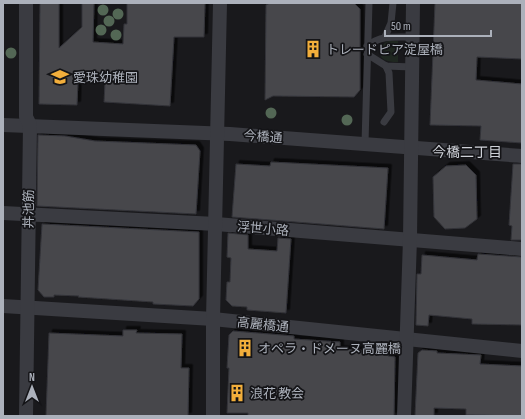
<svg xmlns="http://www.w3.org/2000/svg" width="525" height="419" font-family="'Sofia Sans Condensed','Noto Sans JP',sans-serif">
  <defs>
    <filter id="shadow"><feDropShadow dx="3.5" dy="-3.5" stdDeviation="0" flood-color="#0009"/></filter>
  </defs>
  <rect width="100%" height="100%" fill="#19191c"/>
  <!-- green -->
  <path fill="#1f2720" d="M389,41H398V62C395,62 391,62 388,61C375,58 379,44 389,41Z"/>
  <!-- building -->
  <g fill="#46474c" stroke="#333338" filter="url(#shadow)">
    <path d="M40,3H59V48L82,27V3H94L93,42L123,44L124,24H127V3H205L204,37H174L170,106L104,102L105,83L78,81L77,105L39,104Z"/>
    <path d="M270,3H354L360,9V90L354,97L273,96L265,100L266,5Z"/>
    <path d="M435,3H522V59L477,57L476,80L522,84V143L480,140L481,126L430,125Z"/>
    <path d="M38,135L65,136L95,141L196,145L200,151L196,214L37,206Z"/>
    <path d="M271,162L388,168L384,229L232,217L236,164L270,166Z"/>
    <path d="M513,164H522V240H511L512,226L509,225Z"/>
    <path d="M466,165L476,175L477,219L465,228L445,229L434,217L433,177L446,166Z"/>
    <path d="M42,224L199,232V299L193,306L153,304V302L78,297L79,296L54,295V297H44L38,290Z"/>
    <path d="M228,233L248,235V249L277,251L278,238L291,239L286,313L247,310V307L232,306L226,300L227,282H230L231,258L227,257Z"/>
    <path d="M478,254L522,257V325L472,324V319L429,315L428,326L416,325L417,274H421L422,255L477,260Z"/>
    <path d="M123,330H137L136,333L182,334L181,368H189L188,416H46L49,333L123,336Z"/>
    <path d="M233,331L294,336V339L340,342V349L388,352V356L395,357L394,416H248V413H227L229,368H227L229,335Z"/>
    <path d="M422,350L437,351V353L481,355L480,364L522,366V416L466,415V409L434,408V416H415L418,353Z"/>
  </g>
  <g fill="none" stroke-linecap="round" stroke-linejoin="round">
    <!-- lane -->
    <g stroke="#3a3b41" stroke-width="7">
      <path d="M385,37L391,23L393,3"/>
      <path d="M367,46C381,35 395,37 412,37"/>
      <path d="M367,54L386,66L412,67"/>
      <path d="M384,122L391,112L389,73L386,66"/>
      <path d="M365,143L369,3"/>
    </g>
    <!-- street -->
    <g stroke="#3a3b41" stroke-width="14">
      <path d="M3,125L230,134L522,156"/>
      <path d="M3,213L216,224L522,249"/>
      <path d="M3,306L213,319L522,351"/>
      <path d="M26,416L30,125L26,117V3"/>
      <path d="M213,416V319L220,3"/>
      <path d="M404,416L410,239L413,3"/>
    </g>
  </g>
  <!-- trees -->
  <g fill="#536755">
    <circle cx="103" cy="10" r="5.5"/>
    <circle cx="118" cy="14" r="5.5"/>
    <circle cx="109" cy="21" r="5.5"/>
    <circle cx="101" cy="30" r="5.5"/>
    <circle cx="116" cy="35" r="5.5"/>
    <circle cx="11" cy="53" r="5.5"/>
    <circle cx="271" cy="113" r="5.5"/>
    <circle cx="347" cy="120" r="5.5"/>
  </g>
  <!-- icons -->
  <defs>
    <g id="building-bare" transform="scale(1.38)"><path d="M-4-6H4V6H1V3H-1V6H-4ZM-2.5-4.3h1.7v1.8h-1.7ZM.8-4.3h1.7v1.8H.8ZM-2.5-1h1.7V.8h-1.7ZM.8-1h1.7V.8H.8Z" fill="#f2ae3b" stroke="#141417" stroke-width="2.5" paint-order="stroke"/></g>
    <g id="school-bare" transform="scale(1.38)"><path d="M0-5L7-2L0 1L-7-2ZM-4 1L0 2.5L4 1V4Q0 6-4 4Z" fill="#f2ae3b" stroke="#141417" stroke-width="2.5" paint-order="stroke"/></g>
  </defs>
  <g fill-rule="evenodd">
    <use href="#building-bare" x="313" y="49"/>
    <use href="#school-bare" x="60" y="77"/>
    <use href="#building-bare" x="245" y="348"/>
    <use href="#building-bare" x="237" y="393"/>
  </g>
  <g text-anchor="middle" stroke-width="3.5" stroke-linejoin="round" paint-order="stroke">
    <!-- poi labels -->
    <g font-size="13" fill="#acb1bb" stroke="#141417" text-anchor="start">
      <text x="326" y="54">トレードピア淀屋橋</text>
      <text x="73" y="82">愛珠幼稚園</text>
      <text x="258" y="353">オペラ・ドメーヌ高麗橋</text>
      <text x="250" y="398">浪花 教会</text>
    </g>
    <!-- street labels -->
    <g font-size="13" fill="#acb1bb" stroke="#141417">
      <text transform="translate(263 136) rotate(4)" y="5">今橋通</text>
      <text transform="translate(28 209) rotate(-89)" y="5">丼池筋</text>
      <text transform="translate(263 228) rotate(5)" y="5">浮世小路</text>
      <text transform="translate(263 324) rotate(6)" y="5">高麗橋通</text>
    </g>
    <!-- neighbourhood labels -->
    <g font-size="14" fill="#cdd0d7" stroke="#141417">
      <text x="467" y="157">今橋二丁目</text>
    </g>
  </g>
  <!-- border -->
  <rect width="525" height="419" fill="none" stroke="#acb1bb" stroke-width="8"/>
  <!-- north arrow -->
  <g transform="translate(32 387)" stroke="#141417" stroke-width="3" paint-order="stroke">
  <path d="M0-3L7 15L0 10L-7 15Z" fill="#acb1bb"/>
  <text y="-6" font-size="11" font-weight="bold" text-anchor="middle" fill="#acb1bb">N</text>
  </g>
  <!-- scale -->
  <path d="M385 30v6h106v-6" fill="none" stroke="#acb1bb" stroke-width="2"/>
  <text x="391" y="30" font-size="12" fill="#acb1bb" stroke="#141417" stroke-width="3" paint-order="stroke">50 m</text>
</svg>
